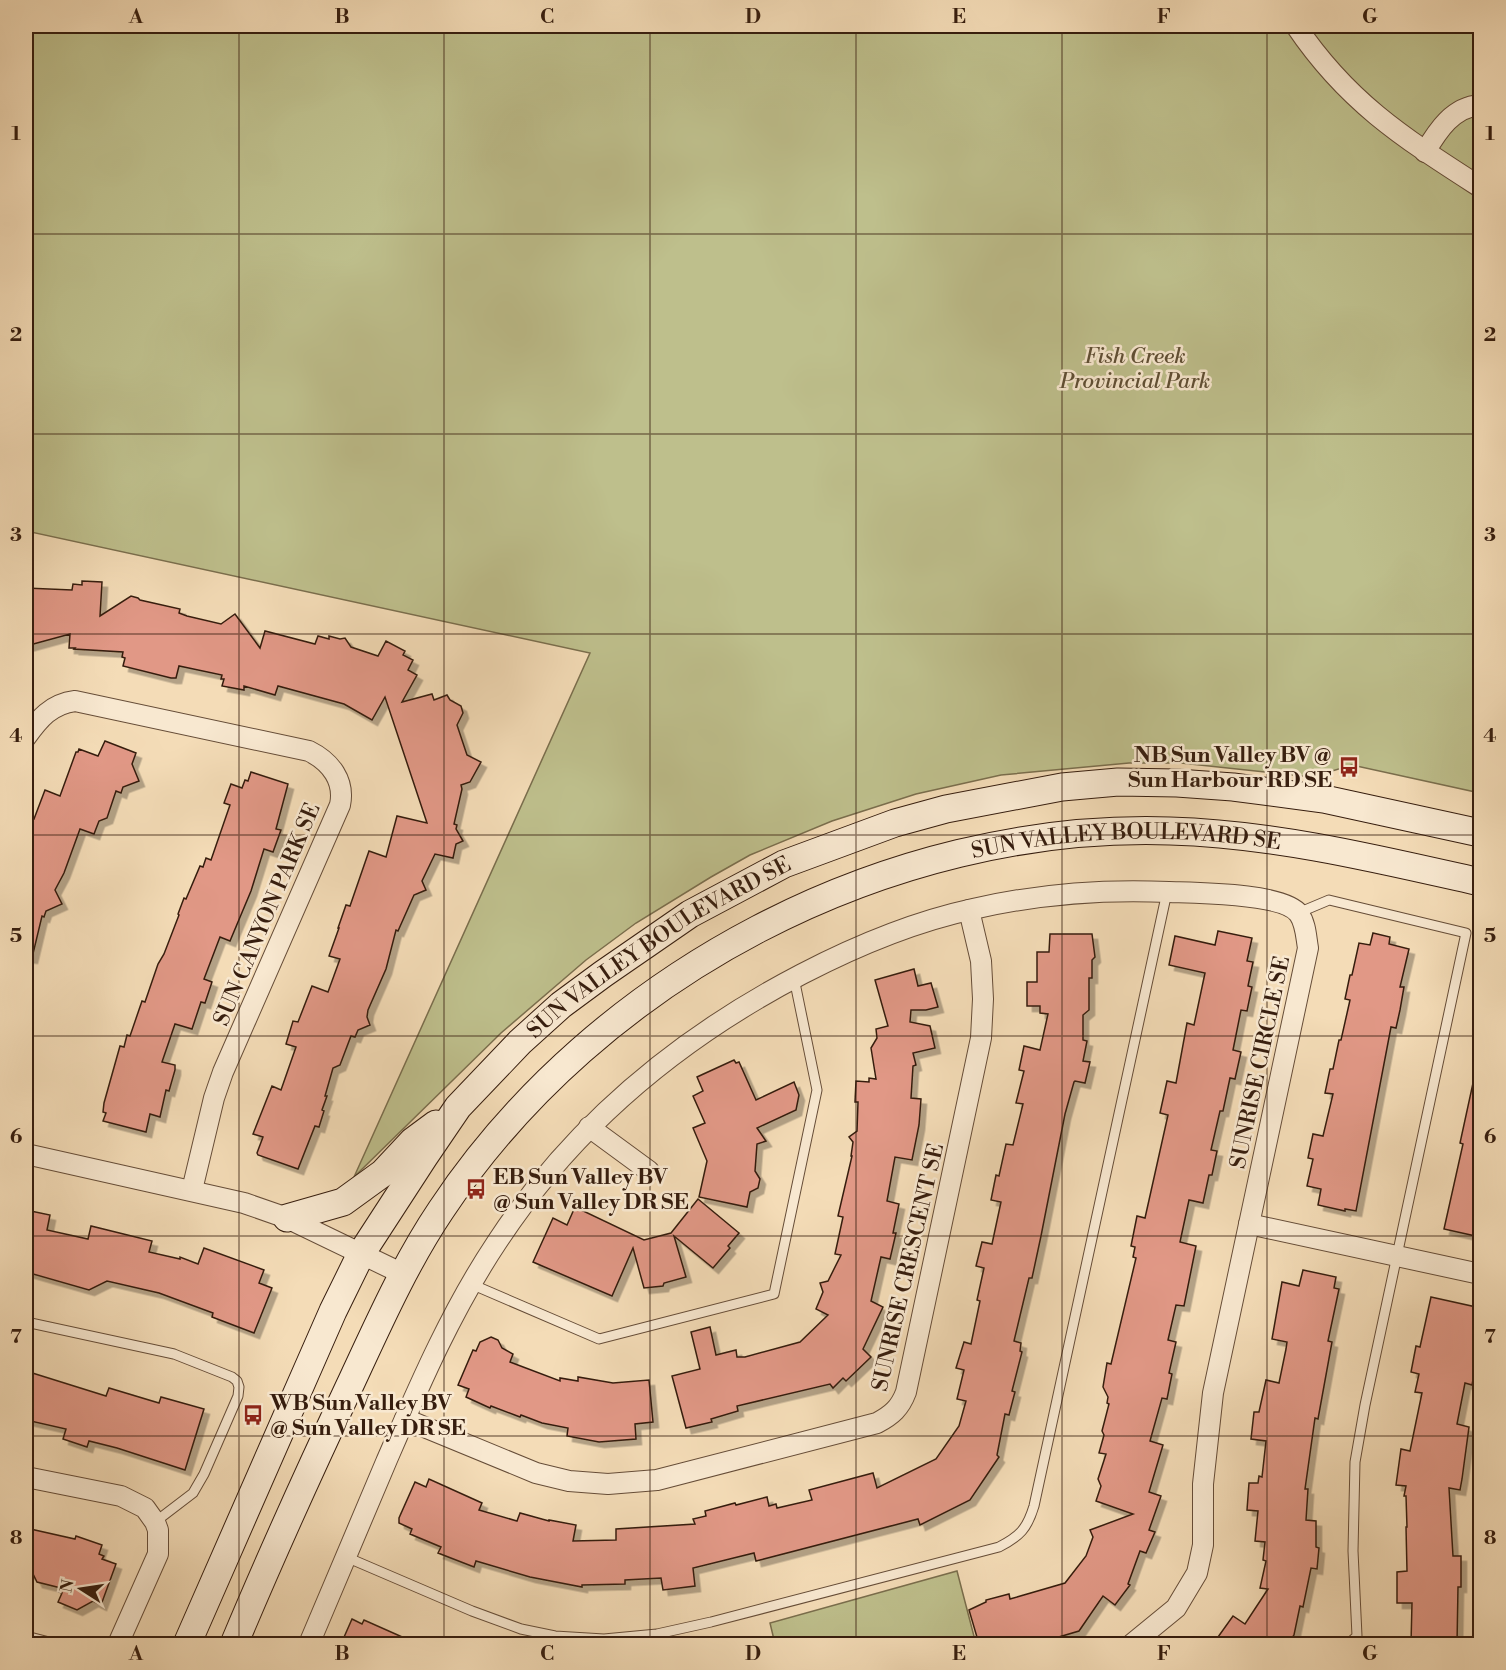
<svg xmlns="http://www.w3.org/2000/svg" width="1506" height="1670" font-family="'Libre Bodoni',serif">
  <defs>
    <filter id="shadow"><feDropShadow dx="5.5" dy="5.5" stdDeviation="0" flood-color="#0004"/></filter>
  </defs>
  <rect width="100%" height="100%" fill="#f4dcb7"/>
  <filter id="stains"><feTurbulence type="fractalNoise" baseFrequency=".00333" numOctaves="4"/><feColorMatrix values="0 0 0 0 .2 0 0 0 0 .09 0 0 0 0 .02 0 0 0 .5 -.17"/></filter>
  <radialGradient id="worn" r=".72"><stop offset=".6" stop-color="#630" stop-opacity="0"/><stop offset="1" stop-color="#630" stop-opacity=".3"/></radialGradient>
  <!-- green -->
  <g fill="#bebf8c" stroke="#7a6e4d" stroke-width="1.5">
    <path d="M26,26H1480V793L1352,765L1312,777L1181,763H1129L1001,775L916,794L832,821L750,855L711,877L636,923L586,960L501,1033L354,1177L590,653L26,531Z"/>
    <path d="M957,1571L976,1644H775L770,1623Z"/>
  </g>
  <!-- building -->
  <g fill="#e19886" stroke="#361d0e" stroke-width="1.5" filter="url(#shadow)">
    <path d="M82,581L102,582L100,616L131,596L138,598L140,600L180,609L179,613L187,616L221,624L235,614L260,648L265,631L315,644L318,636L329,639V636L340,639L345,638L351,647L378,656L386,641L405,651L403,655L413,660L408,670L417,675L402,702L432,694L434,700L447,695L450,700L461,706L463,713L457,725L467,755L481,762L470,782L461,785L462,789L454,824L457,825L456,829L463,841L456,844L453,858L435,854L422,881L426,890L414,895L398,931L396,930L386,969L368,1010L367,1017L370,1025L358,1030L355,1037L351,1036L340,1065L333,1068L325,1096H327L322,1110L324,1111L319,1127L315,1126L298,1169L258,1155L257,1153L263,1137L253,1134L272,1086L281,1090L296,1047L286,1044L293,1021L298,1022L312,986L328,992L340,959L329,956L339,928H338L346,905L350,906L369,851L386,857L397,816L427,823L385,697L372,720L344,704L278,686L275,695L244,686V690L222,686L224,679H221L222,675L184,667L179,666L176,678H171L123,666L125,658L122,657L123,652L74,649L75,648H69L70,634L26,646V588L72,590L73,584L82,585Z"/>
    <path d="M105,741L136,753L132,764L139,781L123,787L121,793L116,791L107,818L99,821L94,834L80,829L64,873L55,890L62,904L46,911L44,917L42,916L32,958L26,957V835L32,818L34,819L45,790L60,796L76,752H78L79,749L98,756Z"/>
    <path d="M251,772L288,784L276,829L281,830L273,852L264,849L251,891L230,941L220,937L204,979L212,982L205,1003L201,1002L192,1029L175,1024L162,1062L175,1065V1070L169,1091L166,1090L160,1117L150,1114L146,1132L103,1121L106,1113L103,1112L104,1103L120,1046L124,1047L127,1035L130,1036L142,1001L145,1002L158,964L164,954L179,915L178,914L184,898L186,899L200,866L203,867L206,858L211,860L230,805L224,803L231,784L242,788L245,780L248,781Z"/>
    <path d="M1218,931L1252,938L1247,961L1253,962L1248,986L1252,987L1247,1011L1241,1010L1233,1050L1241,1052L1235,1079L1230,1078L1223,1111H1220L1211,1150L1217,1151L1212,1175H1209L1203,1203L1189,1200L1180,1242L1196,1246L1184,1306L1176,1305L1168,1340L1176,1342L1169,1373L1172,1374L1167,1399L1162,1398L1150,1441L1163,1445L1149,1492L1161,1496L1149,1530L1155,1532L1146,1553L1140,1551L1128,1584L1130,1585L1115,1605L1103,1596L1079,1631L1035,1644H1028L1026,1640L1007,1644H979L969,1610L986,1602V1600L1009,1594L1010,1599L1065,1583L1086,1556L1093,1537L1090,1530L1133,1514L1096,1501L1101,1486L1098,1479L1106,1454L1099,1453L1104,1435L1102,1431L1109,1404L1107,1403L1108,1397L1103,1387L1107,1363L1111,1364L1136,1258L1133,1257L1135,1247L1131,1246L1137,1216L1145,1218L1168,1115L1160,1113L1167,1081L1176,1083L1187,1023L1194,1025L1205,973L1169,965L1175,936L1215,945Z"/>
    <path d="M1373,933L1390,937L1389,944L1409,949L1400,987H1404L1400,1010L1396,1028L1391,1027L1356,1211L1345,1209V1211L1318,1205L1321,1189L1307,1186L1313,1159L1308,1158L1313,1134L1323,1136L1333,1094L1325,1093L1330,1069H1333L1339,1040H1341L1350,1000L1345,999L1350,975H1352L1359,943L1370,945Z"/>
    <path d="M1050,934H1092L1095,957L1092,960V978H1089V1010L1083,1015V1040L1087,1041L1083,1061L1090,1062L1085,1083L1075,1081L1074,1082L1065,1114L1041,1236L1032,1278H1029L1014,1341L1021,1343L1020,1351L1022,1352L1012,1391L1015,1392L1009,1415L1005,1414L997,1455L999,1457L970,1500L920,1525L918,1519L756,1561L754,1553L693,1568L695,1586L663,1590L661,1578L625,1580V1584L582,1585V1587L530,1577L476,1561L474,1567L438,1553L441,1547L410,1534L412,1529L399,1523V1518L415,1482L426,1487L429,1479L482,1503L479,1510L517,1521L520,1513L549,1521V1520L576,1525L573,1541L616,1540V1529L695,1524L693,1519L706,1516L705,1511L735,1503L736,1505L767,1497L769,1506L776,1504L777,1508L812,1500L809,1490L873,1473L877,1488L936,1459L959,1426L966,1401L957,1399L964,1370L956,1368L964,1342L971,1344L980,1301L977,1300L984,1268L976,1266L982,1242L992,1244L1001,1202L991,1200L996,1175L999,1176L1006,1144L1013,1145L1023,1104L1016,1103L1024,1071L1019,1070L1024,1046L1040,1050L1048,1014L1040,1013V1006H1027V982H1037V952H1049Z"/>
    <path d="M914,969L918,986L931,983L938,1007L926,1010H911L910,1022L930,1026L935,1048L913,1053L916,1065L913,1066L911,1098L921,1099L919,1125L912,1160L895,1157L887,1201L899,1204L893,1233H896L890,1259L881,1257L871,1301L883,1307L863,1349L871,1357L846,1381L843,1378L833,1388L830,1384L737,1406L738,1411L711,1419L712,1422L686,1428L672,1376L700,1369L691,1332L710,1327L716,1355L736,1350L737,1357H745L800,1342L828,1315L816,1309L823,1292L820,1283L828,1281L841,1255L835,1254L843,1217L838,1216L852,1156H851L853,1142L849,1137L857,1131L858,1102H855L856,1081L869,1082V1078L876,1079L871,1048L877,1038L876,1029L888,1026L875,980Z"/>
    <path d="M734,1060L736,1063L739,1062L756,1100L794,1082L799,1095L796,1110L757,1128L766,1141L757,1144L755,1171L760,1179L758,1188L750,1192L747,1207L699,1197L707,1161L693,1128L705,1123L693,1096L703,1091L697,1077Z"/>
    <path d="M1473,1083L1480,1084V1237L1444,1229L1463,1144L1460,1143Z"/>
    <path d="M698,1199L739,1233L728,1246L730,1248L713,1268L674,1236L686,1277L664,1283L663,1286L644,1288L633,1248L612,1296L533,1262L553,1218L567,1225L575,1207L644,1240L671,1233Z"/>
    <path d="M26,1210L50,1215L47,1230L88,1239L91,1226L152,1241L149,1252L180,1259V1257L198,1264L204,1248L264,1270L259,1283L272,1288L254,1333L212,1317L213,1313L159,1293L107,1281L89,1290L26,1272Z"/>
    <path d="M1303,1270L1336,1277L1334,1288L1339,1289L1328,1341L1332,1342L1318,1419L1315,1418L1305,1489H1308L1306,1520L1316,1521V1547L1319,1548L1317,1569L1311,1568L1303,1607L1300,1606L1294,1635L1288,1644H1213L1233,1616L1245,1624L1268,1589L1260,1588L1266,1561L1263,1560L1265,1542L1255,1541L1258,1511L1247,1510L1249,1483H1258L1259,1476L1262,1477L1266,1441L1251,1439L1254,1412H1259L1266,1380L1279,1383L1286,1349L1287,1342L1272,1339L1282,1282L1299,1286Z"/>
    <path d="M1431,1297L1476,1307L1477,1309L1475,1321L1477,1322L1476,1325L1480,1326V1343L1472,1385L1465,1383L1457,1424L1469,1427L1462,1479L1460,1490L1449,1488L1453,1556H1461V1587H1458L1457,1644H1411L1412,1603H1397V1572L1407,1571L1406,1527H1407L1406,1496H1404L1406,1486L1396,1485L1401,1449L1410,1451L1422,1393L1415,1392L1419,1374L1411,1372L1416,1346L1420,1347Z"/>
    <path d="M491,1337L498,1340L502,1348L513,1354L510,1362L560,1381V1378L578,1381V1377L613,1383L649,1380L653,1422L635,1424L636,1439L599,1442L567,1436L568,1428L542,1423L521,1415L520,1417L491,1406L490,1408L466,1397L469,1389L458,1385L473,1350L476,1351L480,1342Z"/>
    <path d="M26,1371L106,1396L109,1388L159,1403L161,1397L204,1409L185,1470L117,1448L89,1441L87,1447L63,1439L66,1429L26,1420Z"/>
    <path d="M26,1528L75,1539L76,1536L102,1545L99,1554L104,1556L102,1559L116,1564L101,1605L93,1601L77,1610L58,1602L62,1593L59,1592L61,1588L37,1582L33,1574L26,1573Z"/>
    <path d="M352,1619L362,1624L364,1620L418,1644H341Z"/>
  </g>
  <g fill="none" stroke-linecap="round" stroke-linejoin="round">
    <!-- lane casing -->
    <g stroke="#664d38" stroke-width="11">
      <g id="lane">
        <path d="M1298,913L1329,900L1466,933L1365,1405L1355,1462L1353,1551L1357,1636L1348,1644"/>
        <path d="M471,1284L599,1339L774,1294L817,1090L794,978"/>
        <path d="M26,1322L174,1354L232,1377L237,1381L239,1387L238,1396L204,1474L193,1493L155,1522"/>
        <path d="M346,1557L472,1611L521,1629L555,1636L604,1639L657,1634L711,1622L999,1547C1020,1536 1027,1529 1034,1506L1167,892"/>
        <path d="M26,1636L57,1644"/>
      </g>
    </g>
    <!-- street casing -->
    <g stroke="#664d38" stroke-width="22">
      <g id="street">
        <path d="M1296,26C1348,103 1404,138 1480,187"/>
        <path d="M1425,152C1438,130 1453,107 1480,105"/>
        <path d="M26,737C39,719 51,704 75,701L309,751C331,762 345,781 340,805L223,1072L214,1098L192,1190"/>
        <path d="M589,1127L649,1171"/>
        <path d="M26,1154L244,1203L287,1218L403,1274"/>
        <path d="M1249,1224L1480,1274"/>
        <path d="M405,1419L536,1473L569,1481L608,1484L657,1480L877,1423C892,1415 900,1408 906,1392L981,1038L983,999L981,961L969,910"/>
        <path d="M26,1477L121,1496L145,1508L155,1522L158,1530V1554L118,1644"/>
        <path d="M309,1644C334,1584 360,1523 386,1462C419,1386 451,1311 497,1242C573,1126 679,1038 802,974C856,946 913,922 973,909C1038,894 1103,889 1169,892C1196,893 1284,893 1299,914C1306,924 1306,937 1308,948L1213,1393L1203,1484V1545L1197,1573L1176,1608L1132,1644"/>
      </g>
    </g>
    <!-- secondary casing -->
    <g stroke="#361d0e" stroke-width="29">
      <g id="secondary">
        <path d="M287,1218L343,1202L383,1173L413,1141L436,1124"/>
        <path id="s1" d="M187,1644L333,1311L361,1254L424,1157L458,1107L520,1042L561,1005L603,974L690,914L784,864L895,823L946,809L1062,787L1118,782L1177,783L1233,787L1324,799L1480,833"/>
        <path id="s2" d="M234,1644C270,1558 309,1472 349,1387C377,1327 404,1265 441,1210C597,975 888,822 1170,831C1275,834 1378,859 1480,882"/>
      </g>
    </g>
    <!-- lane -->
    <use href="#lane" stroke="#f8e8d0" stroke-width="9"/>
    <!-- street -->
    <use href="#street" stroke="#f8e8d0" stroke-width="20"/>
    <!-- secondary -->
    <use href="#secondary" stroke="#f8e8d0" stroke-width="27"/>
  </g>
  <!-- grid -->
  <path fill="none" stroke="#361d0e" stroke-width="1.5" stroke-opacity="0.55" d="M239,26V1644M444,26V1644M650,26V1644M856,26V1644M1062,26V1644M1267,26V1644M26,234H1480M26,434H1480M26,634H1480M26,835H1480M26,1036H1480M26,1236H1480M26,1436H1480"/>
  <!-- icons -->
  <defs>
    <g id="bus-bare" transform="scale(1.62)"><path d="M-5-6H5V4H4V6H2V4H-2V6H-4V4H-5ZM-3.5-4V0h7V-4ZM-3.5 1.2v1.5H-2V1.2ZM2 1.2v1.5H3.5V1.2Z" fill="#8f2418" stroke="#f8e8d0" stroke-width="2.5" paint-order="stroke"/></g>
  </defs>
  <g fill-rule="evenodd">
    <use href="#bus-bare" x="1349" y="767"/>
    <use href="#bus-bare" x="476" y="1189"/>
    <use href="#bus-bare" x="253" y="1415"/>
  </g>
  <g text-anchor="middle" stroke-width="5" stroke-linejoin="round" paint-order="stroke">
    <!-- park labels -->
    <g font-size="22" font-style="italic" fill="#5f4e34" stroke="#f8e8d0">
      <text x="1135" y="363">Fish Creek<tspan x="1135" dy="25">Provincial Park</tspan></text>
    </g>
    <!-- poi labels -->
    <g font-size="22" font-weight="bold" fill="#361d0e" stroke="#f8e8d0" text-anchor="start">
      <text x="1332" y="762" text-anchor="end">NB Sun Valley BV @<tspan x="1332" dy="25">Sun Harbour RD SE</tspan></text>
      <text x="493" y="1184">EB Sun Valley BV<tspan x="493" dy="25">@ Sun Valley DR SE</tspan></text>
      <text x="270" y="1410">WB Sun Valley BV<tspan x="270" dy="25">@ Sun Valley DR SE</tspan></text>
    </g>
    <!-- street labels -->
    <g font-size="22" fill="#361d0e" stroke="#f8e8d0">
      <text dy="8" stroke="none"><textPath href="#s2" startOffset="1293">SUN VALLEY BOULEVARD SE</textPath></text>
      <text transform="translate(266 914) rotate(-67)" y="8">SUN CANYON PARK SE</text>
      <text dy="8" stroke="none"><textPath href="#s1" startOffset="862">SUN VALLEY BOULEVARD SE</textPath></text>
      <text transform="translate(1259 1062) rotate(-78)" y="8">SUNRISE CIRCLE SE</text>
      <text transform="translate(907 1267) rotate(-77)" y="8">SUNRISE CRESCENT SE</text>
    </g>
  </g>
  <!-- margin -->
  <rect width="1506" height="1670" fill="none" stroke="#f4dcb7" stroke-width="66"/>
  <!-- north arrow -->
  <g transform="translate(81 1589) rotate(282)" stroke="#f8e8d0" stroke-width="4.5" paint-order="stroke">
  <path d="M0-4.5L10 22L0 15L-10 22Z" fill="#361d0e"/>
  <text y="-9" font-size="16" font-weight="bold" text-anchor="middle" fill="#361d0e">N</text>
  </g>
  <rect x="33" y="33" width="1440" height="1604" fill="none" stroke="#361d0e" stroke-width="2"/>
  <g font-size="20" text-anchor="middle" font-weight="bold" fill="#361d0e">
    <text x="136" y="23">A</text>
    <text x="342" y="23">B</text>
    <text x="547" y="23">C</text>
    <text x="753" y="23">D</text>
    <text x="959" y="23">E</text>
    <text x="1164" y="23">F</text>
    <text x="1370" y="23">G</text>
    <text x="16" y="140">1</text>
    <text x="1490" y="140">1</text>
    <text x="16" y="341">2</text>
    <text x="1490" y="341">2</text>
    <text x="16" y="541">3</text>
    <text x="1490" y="541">3</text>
    <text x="16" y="742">4</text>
    <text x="1490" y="742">4</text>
    <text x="16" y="942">5</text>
    <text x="1490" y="942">5</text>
    <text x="16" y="1143">6</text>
    <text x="1490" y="1143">6</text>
    <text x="16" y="1343">7</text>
    <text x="1490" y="1343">7</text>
    <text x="16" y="1544">8</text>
    <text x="1490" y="1544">8</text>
    <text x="136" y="1660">A</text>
    <text x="342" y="1660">B</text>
    <text x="547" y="1660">C</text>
    <text x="753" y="1660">D</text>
    <text x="959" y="1660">E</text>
    <text x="1164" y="1660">F</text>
    <text x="1370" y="1660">G</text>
  </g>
  <rect width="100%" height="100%" filter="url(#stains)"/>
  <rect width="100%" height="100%" fill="url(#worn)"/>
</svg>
